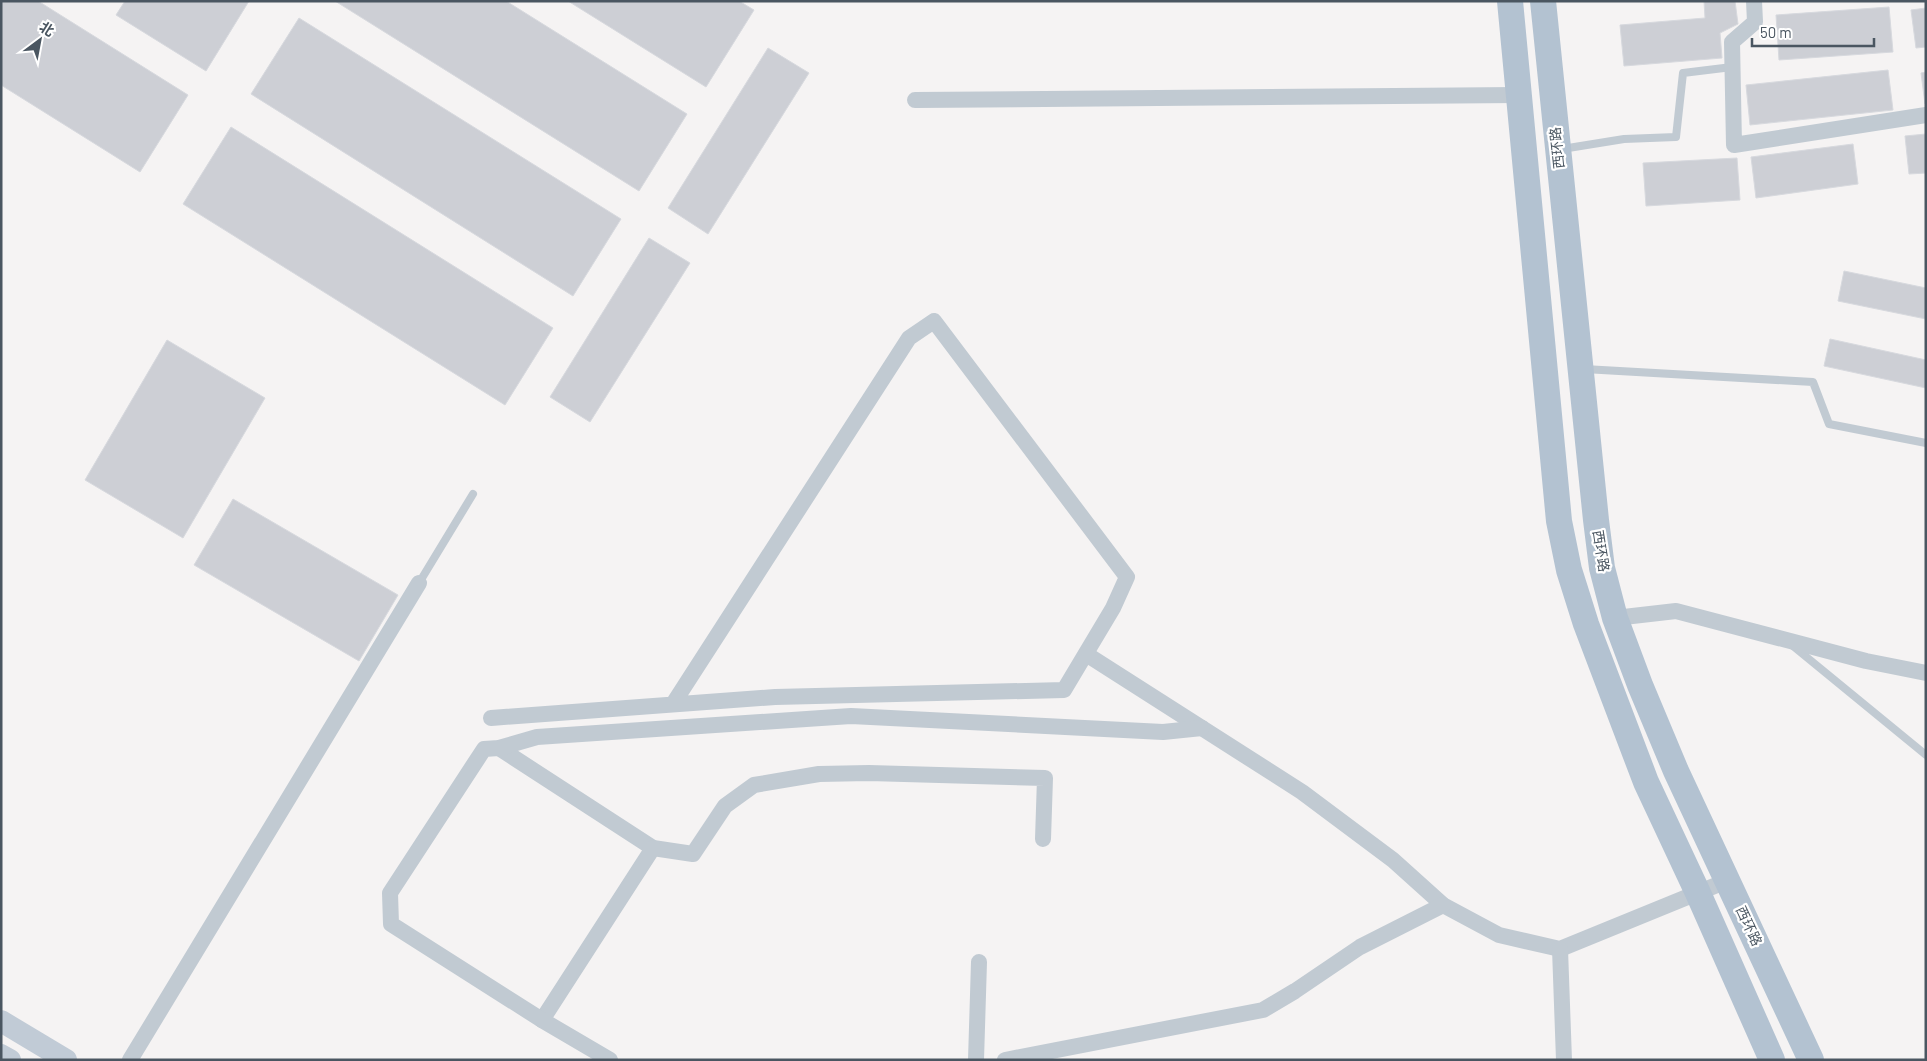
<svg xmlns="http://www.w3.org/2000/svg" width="1927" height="1061" font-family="Barlow,'Noto Sans SC',sans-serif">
  <rect width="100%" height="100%" fill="#f5f3f3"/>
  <!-- building -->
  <g fill="#cdcfd5" stroke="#d7d9de">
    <path d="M1,1H38L188,95L140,172L1,85Z"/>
    <path d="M125,1H249L206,71L116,15Z"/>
    <path d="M335,1H506L687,114L639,191Z"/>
    <path d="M568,1H739L754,10L706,87Z"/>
    <path d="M1704,1H1735L1738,24L1720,33L1722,58L1624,66L1620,25L1705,18Z"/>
    <path d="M1889,7L1893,52L1779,60L1776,15Z"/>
    <path d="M1926,8V47L1916,48L1911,10Z"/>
    <path d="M299,18L621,219L573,296L251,94Z"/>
    <path d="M768,48L809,73L708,234L668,208Z"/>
    <path d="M1888,70L1893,110L1750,125L1746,85Z"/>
    <path d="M1926,72V104H1925L1921,73Z"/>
    <path d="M231,127L553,328L505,405L183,204Z"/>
    <path d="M1926,134V173L1909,174L1905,136Z"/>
    <path d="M1853,144L1858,184L1756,198L1751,157Z"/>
    <path d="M1737,158L1740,200L1646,206L1643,163Z"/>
    <path d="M649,238L690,263L590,422L550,397Z"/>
    <path d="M1844,271L1926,288V319L1838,301Z"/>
    <path d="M1830,339L1926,360V388L1824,366Z"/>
    <path d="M167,340L265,398L183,538L85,480Z"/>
    <path d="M233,499L398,595L359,661L194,565Z"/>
  </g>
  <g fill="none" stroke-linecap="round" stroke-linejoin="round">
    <!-- lane -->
    <g stroke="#c1cad2" stroke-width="8">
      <path d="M1562,149L1624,139L1676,137L1683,73L1732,67"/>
      <path d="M1584,369L1813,382L1829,424L1926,443"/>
      <path d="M419,583L473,494"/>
      <path d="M1793,646L1926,755"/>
    </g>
    <!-- street -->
    <g stroke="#c1cad2" stroke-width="16">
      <path d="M1754,1L1755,22L1732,42L1734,145L1926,115"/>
      <path d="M915,100L1518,95"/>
      <path d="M1615,618L1676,611L1866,661L1926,673"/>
      <path d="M1086,654L1302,792L1393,860L1443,905L1499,935L1560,949L1729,880"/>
      <path d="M491,718L775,697L1064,690L1113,608L1127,577L934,321L909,338L673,704"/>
      <path d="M499,748L653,848L693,854L725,806L754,785L819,774L869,773L1045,778L1043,839"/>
      <path d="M1560,949L1564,1060"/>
      <path d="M542,1020L653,848"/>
      <path d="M130,1060L419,583"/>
      <path d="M610,1060L542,1020L391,924L390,893L484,749L499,748L537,737L851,716L1163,732L1202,728"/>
      <path d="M976,1060L979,962"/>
      <path d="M1005,1060L1263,1010L1295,991L1360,947L1443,905"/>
    </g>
    <!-- secondary -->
    <g stroke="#c1cbd6" stroke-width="22">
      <path d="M1,1021L66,1060"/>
      <path d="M1,1055L10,1060"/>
    </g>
    <!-- primary -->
    <g stroke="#b3c2d1" stroke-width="26">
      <path d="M1510,1L1559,521L1569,570L1586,624L1646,782L1698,893L1772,1060"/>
      <path d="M1543,1L1596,520L1602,568L1615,618L1640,685L1676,771L1811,1060"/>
    </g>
  </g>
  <g text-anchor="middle" stroke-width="4.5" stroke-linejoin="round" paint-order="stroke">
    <!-- street labels -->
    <g font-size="14" fill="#4a5661" stroke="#fff">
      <text transform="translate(1557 148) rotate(-96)" y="5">西环路</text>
      <text transform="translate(1601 551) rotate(81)" y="5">西环路</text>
      <text transform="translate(1749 926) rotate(65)" y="5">西环路</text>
    </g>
  </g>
  <!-- border -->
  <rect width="1927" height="1061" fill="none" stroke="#4a5661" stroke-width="5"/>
  <!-- north arrow -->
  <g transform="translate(40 40) rotate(32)" stroke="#ffffff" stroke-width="4" paint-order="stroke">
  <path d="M0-4L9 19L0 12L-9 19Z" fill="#4a5661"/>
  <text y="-8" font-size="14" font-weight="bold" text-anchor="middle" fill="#4a5661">北</text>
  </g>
  <!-- scale -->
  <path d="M1752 38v8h122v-8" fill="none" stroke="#4a5661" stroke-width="2.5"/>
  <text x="1760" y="38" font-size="15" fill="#4a5661" stroke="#ffffff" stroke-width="4" paint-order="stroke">50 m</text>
</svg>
